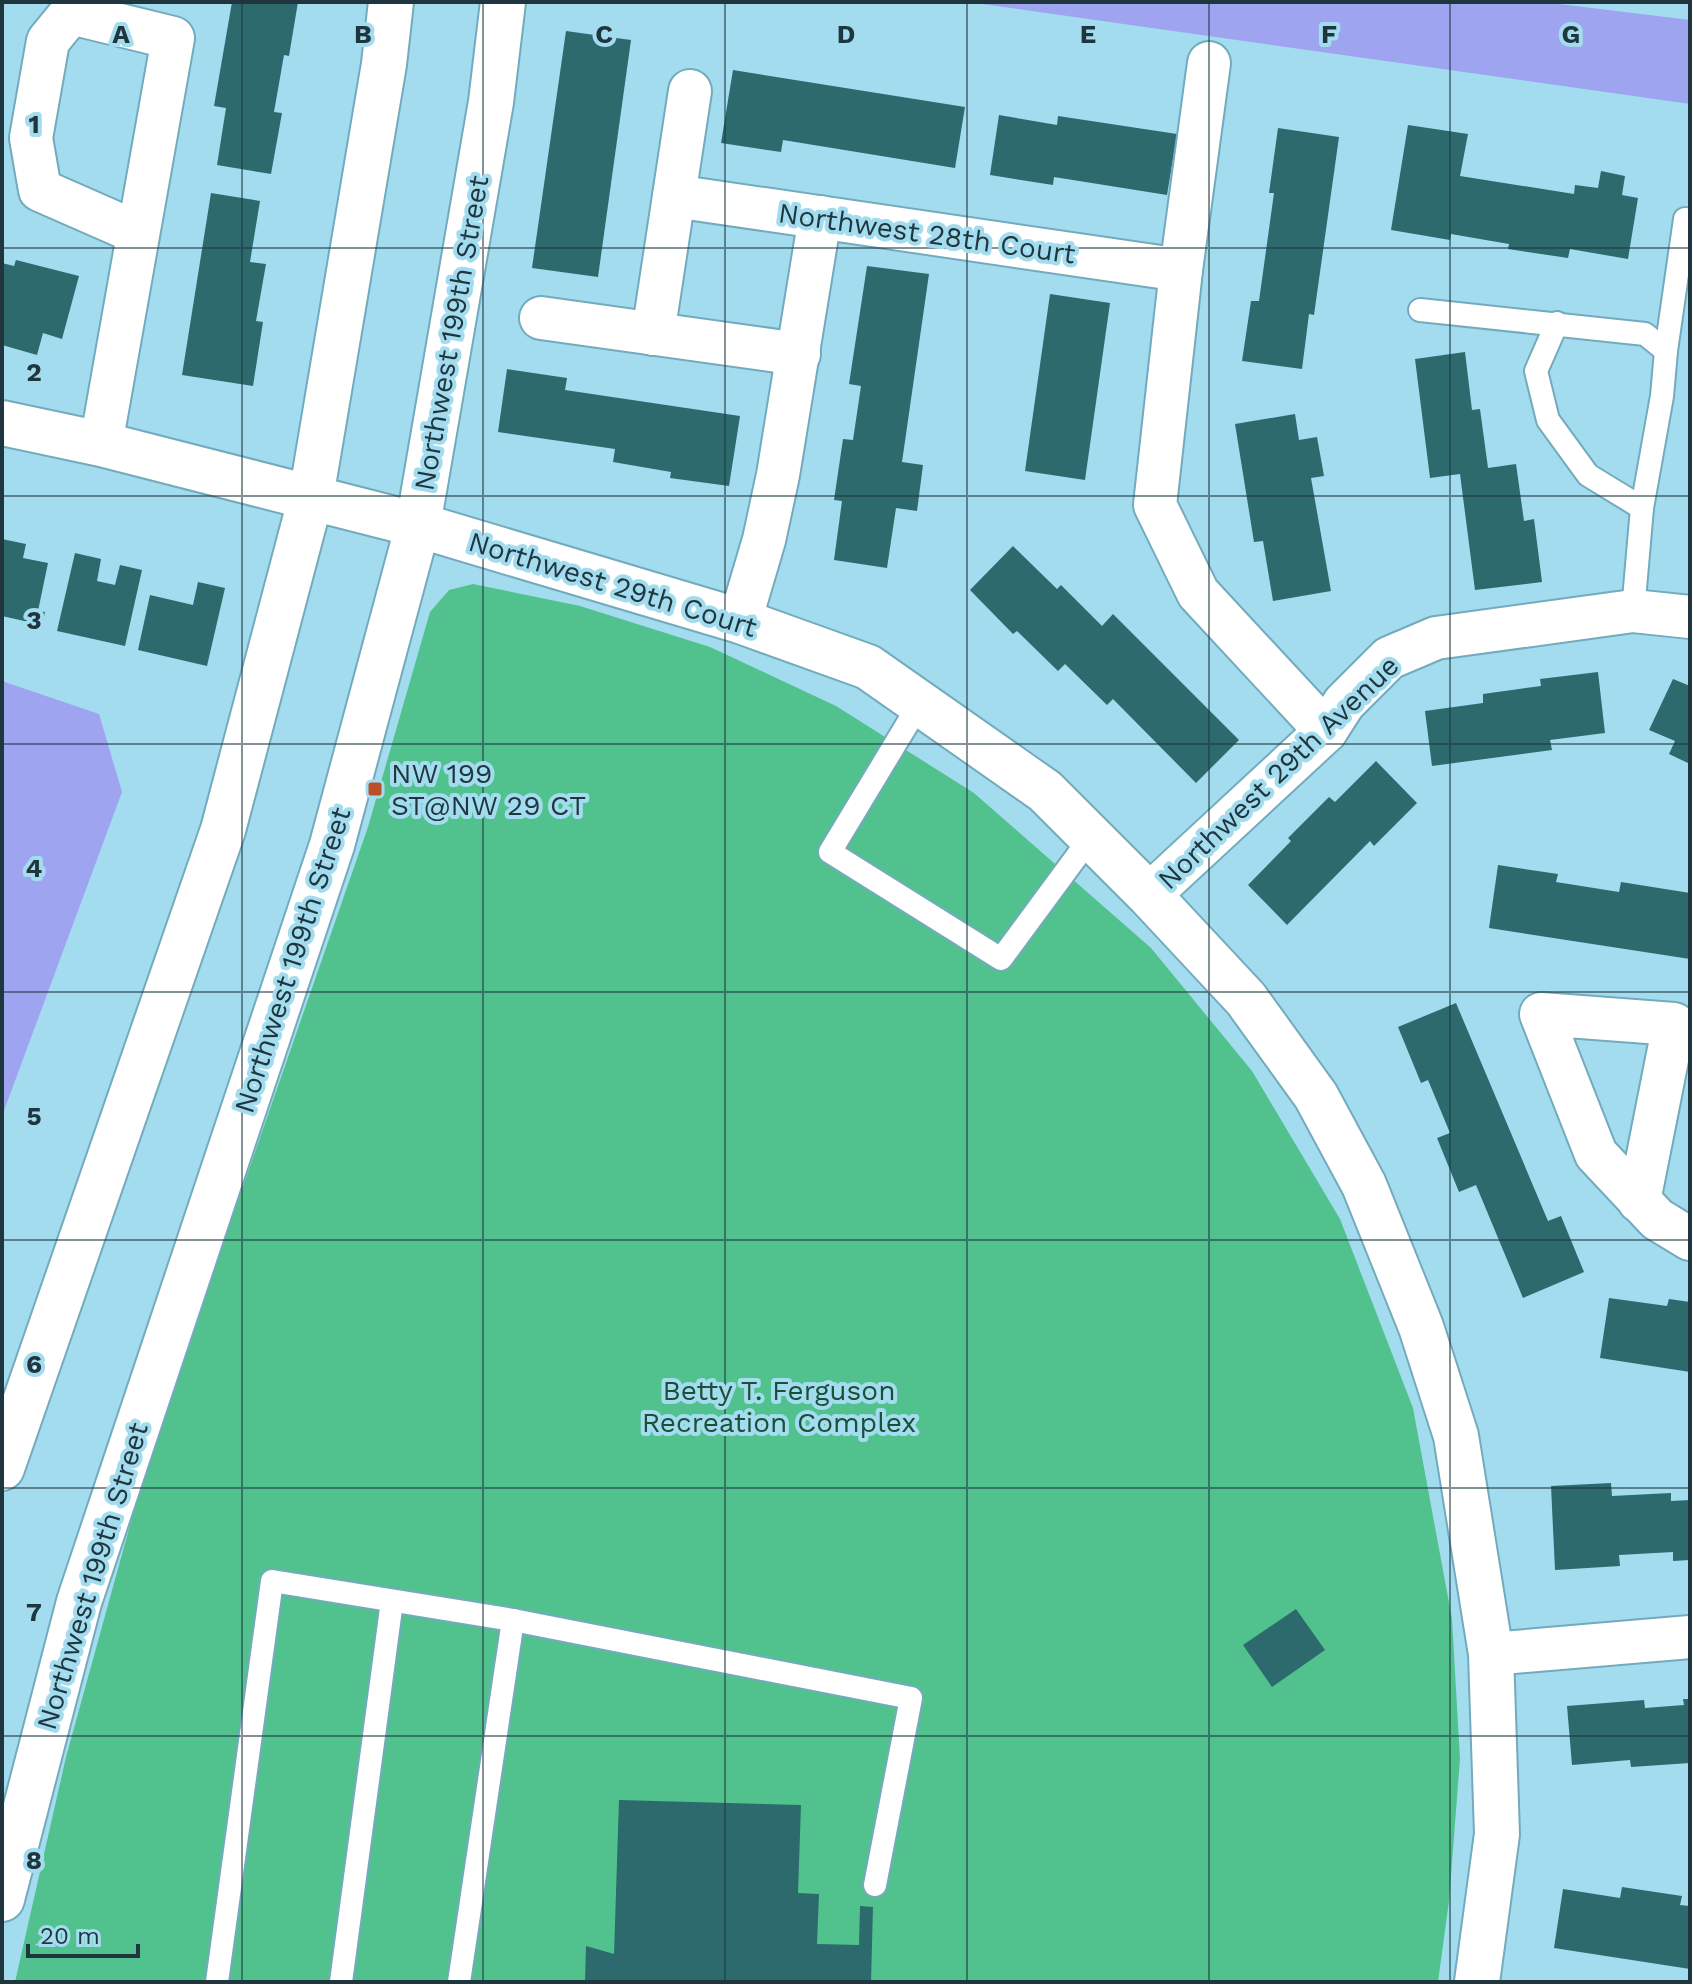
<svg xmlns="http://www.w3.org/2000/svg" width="1692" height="1984" font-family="'Work Sans',sans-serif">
  <rect width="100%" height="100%" fill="#a3dcef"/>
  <!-- green -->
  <path fill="#51c28e" d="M473,584L580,606L710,647L836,706L974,793L1151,948L1252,1071L1340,1219L1413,1408L1452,1619L1460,1759L1449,1901L1438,1982H15L66,1757L148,1460L368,827L430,612L449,590Z"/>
  <!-- water -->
  <g fill="#9fa4f1">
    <path d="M968,2H1543L1690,20V104Z"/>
    <path d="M2,681L99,714L122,792L2,1116Z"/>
  </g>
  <!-- building -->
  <g fill="#2c6a6e">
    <path d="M232,2H298L289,56L284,55L274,112L282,113L271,174L217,165L226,108L214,106Z"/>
    <path d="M566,31L631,40L598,277L532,268Z"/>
    <path d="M733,70L965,107L955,168L783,140L781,152L721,143Z"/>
    <path d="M999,115L1057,125L1058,116L1177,134L1167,195L1054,177L1053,185L990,175Z"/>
    <path d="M1408,125L1468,134L1460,176L1574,194L1575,185L1598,188L1601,171L1625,176L1622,195L1638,198L1628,259L1570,249L1568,258L1508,249L1509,244L1451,234L1450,240L1391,230Z"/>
    <path d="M1278,128L1339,137L1314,315L1309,314L1302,369L1242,361L1251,301H1259L1274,193H1269Z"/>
    <path d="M211,193L260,201L250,262L266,264L256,321L263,322L253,386L182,375Z"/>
    <path d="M16,260L79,276L62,339L43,333L37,355L2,345V263L14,266Z"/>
    <path d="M867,266L929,274L902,462L923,465L917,511L896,508L887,568L834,560L842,501L834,500L843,439L853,440L861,386L849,384Z"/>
    <path d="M1050,294L1110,303L1085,480L1025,471Z"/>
    <path d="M1465,352L1472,410L1480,409L1488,468L1516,464L1524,521L1534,519L1542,582L1475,590L1460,474L1430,478L1415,359Z"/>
    <path d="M507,369L567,378L565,390L740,416L729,486L670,478L671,472L613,462L615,449L498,432Z"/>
    <path d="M1295,414L1299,440L1317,437L1324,476L1311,478L1331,591L1273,601L1263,541L1254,542L1235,424Z"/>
    <path d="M2,539L26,544L23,558L48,563L38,611L45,612L42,625L2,616Z"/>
    <path d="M1013,546L1057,589L1061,585L1102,626L1113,614L1239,740L1196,783L1113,699L1107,705L1065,664L1058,671L1017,631L1013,634L970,590Z"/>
    <path d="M75,553L101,559L97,581L115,585L120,565L142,570L125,646L57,631Z"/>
    <path d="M198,582L225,588L207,666L138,650L150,595L193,605Z"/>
    <path d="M1598,672L1605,733L1550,740L1552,750L1432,766L1425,711L1483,703V694L1541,686L1540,679Z"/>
    <path d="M1673,679L1690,686V764L1669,754L1675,741L1649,730Z"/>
    <path d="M1376,761L1417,803L1374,846L1370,841L1287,925L1248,885L1291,841L1288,838L1329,797L1335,802Z"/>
    <path d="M1498,865L1558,874L1556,882L1619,892L1621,882L1690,893V959L1489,928Z"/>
    <path d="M1456,1003L1548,1221L1561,1216L1584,1272L1523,1298L1476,1185L1459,1192L1437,1138L1450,1133L1428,1080L1421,1083L1398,1027Z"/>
    <path d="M1609,1298L1667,1306L1669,1299L1690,1302V1372L1600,1358Z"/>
    <path d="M1611,1483L1612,1496L1671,1493V1501L1690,1500V1560L1673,1561V1552L1619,1555L1620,1566L1555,1570L1551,1486Z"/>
    <path d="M1296,1609L1325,1650L1272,1687L1243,1645Z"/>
    <path d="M1683,1699H1690V1763L1631,1767L1630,1760L1572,1765L1567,1706L1644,1700L1645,1708L1684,1705Z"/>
    <path d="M619,1800L801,1805L798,1893L819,1894L817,1944L859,1945L860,1906L873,1907L871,1982H585L586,1946L614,1954Z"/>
    <path d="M1622,1887L1682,1896L1680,1905L1690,1906V1969L1554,1948L1563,1889L1620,1898Z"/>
  </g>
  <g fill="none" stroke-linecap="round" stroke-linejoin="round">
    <!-- lane casing -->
    <g stroke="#73abbd" stroke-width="26">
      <g id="lane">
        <path d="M1420,310L1645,334L1666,351L1662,396L1642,508L1633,611"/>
        <path d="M1557,323L1536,371L1548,420L1588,475L1642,508"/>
        <path d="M1666,351L1685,219"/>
        <path d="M920,703L830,852L1001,959L1091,837"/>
        <path d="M217,1982L272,1581L513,1620L911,1698L875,1885"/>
        <path d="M341,1982L392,1601"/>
        <path d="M459,1982L513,1620"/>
      </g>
    </g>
    <!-- street casing -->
    <g stroke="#73abbd" stroke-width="46">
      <g id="street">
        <path d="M1209,63L1181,270L1155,505L1198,593L1326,731"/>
        <path d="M674,196L1181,270"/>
        <path d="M541,318L799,354"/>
        <path d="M653,334L690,91"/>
        <path d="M101,444L109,399L173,38L71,13L48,41L31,138L40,190L138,233"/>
        <path d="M740,621L764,540L778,475L820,217"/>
        <path d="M1149,895L1326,731L1344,703L1389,658L1436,638L1633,611L1690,617"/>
        <path d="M1639,1201L1674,1024L1541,1014L1596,1154L1657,1219L1690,1239"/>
        <path d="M1491,1654L1690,1637"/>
      </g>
    </g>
    <!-- secondary casing -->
    <g stroke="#73abbd" stroke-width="48">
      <path id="secondary" d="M2,423L101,444L418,525L740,621L868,667L1045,791L1149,895L1246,999L1316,1096L1364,1185L1421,1327L1456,1436L1491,1654L1497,1834L1477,1982"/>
    </g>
    <!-- primary casing -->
    <g stroke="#73abbd" stroke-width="48">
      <g id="primary">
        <path d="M2,1468L223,830L311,497L384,64L391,2"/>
        <path d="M2,1899L79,1602L332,845L418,525L491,102L503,2"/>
      </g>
    </g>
    <!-- lane -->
    <use href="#lane" stroke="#fff" stroke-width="22"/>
    <!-- street -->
    <use href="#street" stroke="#fff" stroke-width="42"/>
    <!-- secondary -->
    <use href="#secondary" stroke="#fff" stroke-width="44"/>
    <!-- primary -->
    <use href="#primary" stroke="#fff" stroke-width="44"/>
  </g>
  <!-- grid -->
  <path fill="none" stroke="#1f363e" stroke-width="2" stroke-opacity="0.55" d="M242,2V1982M483,2V1982M725,2V1982M967,2V1982M1209,2V1982M1450,2V1982M2,248H1690M2,496H1690M2,744H1690M2,992H1690M2,1240H1690M2,1488H1690M2,1736H1690"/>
  <!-- markers -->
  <rect fill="#b85128" stroke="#a3dcef" stroke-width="3" x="367" y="781" width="16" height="16" rx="4"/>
  <g text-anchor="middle" stroke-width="8" stroke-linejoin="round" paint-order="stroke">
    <!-- street labels -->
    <g font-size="28" fill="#1f363e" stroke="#a3dcef">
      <text transform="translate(927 233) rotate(8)" y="10">Northwest 28th Court</text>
      <text transform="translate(451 333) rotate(-80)" y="10">Northwest 199th Street</text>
      <text transform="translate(613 584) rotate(17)" y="10">Northwest 29th Court</text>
      <text transform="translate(1278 772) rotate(-44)" y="10">Northwest 29th Avenue</text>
      <text transform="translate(292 960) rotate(-72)" y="10">Northwest 199th Street</text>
      <text transform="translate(92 1576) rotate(-73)" y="10">Northwest 199th Street</text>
    </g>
    <!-- poi labels -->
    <g font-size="28" fill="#1f363e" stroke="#a3dcef" text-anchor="start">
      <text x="391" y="783">NW 199<tspan x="391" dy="32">ST@NW 29 CT</tspan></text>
    </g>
    <!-- park labels -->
    <g font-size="28" fill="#1c4f38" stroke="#a3dcef">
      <text x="779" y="1400">Betty T. Ferguson<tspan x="779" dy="32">Recreation Complex</tspan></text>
    </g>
  </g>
  <g font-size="26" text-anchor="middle" font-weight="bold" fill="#1f363e" stroke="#a3dcef" stroke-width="8" stroke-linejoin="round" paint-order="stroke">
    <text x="121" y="43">A</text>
    <text x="363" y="43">B</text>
    <text x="604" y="43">C</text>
    <text x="846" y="43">D</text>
    <text x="1088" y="43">E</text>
    <text x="1329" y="43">F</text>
    <text x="1571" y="43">G</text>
    <text x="34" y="133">1</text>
    <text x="34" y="381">2</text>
    <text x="34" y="629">3</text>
    <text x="34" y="877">4</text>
    <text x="34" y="1125">5</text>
    <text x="34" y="1373">6</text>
    <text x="34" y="1621">7</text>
    <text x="34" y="1869">8</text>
  </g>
  <!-- border -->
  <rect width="1692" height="1984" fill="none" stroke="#1f363e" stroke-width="8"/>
  <!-- scale -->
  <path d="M28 1944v12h110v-12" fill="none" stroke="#1f363e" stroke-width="4"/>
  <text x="40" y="1944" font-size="24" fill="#1f363e" stroke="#a3dcef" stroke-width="6" paint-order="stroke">20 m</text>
</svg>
